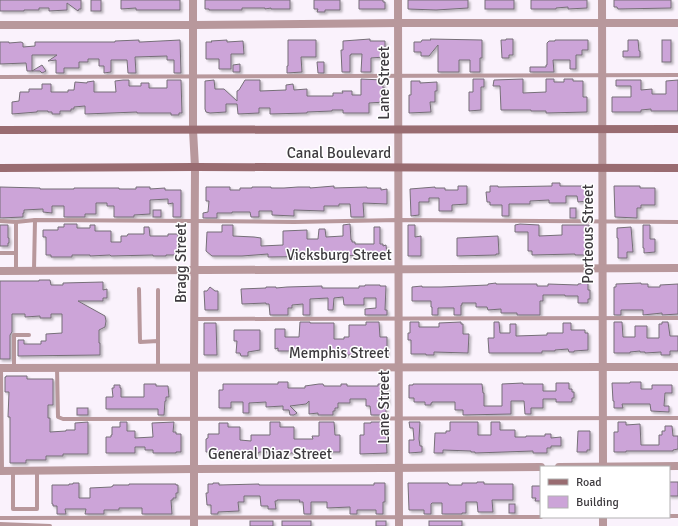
<svg xmlns="http://www.w3.org/2000/svg" width="678" height="526" font-family="Signika,sans-serif">
  <defs>
    <filter id="shadow"><feDropShadow dx="2" dy="2" stdDeviation="1" flood-color="#0004"/></filter>
  </defs>
  <rect width="100%" height="100%" fill="#faf2fc"/>
  <!-- building -->
  <g fill="#cca4d8" stroke="#766f78" filter="url(#shadow)">
    <path d="M0,0H81V9H79L78,11L67,3V10L49,11V8H39V10H24V11H0Z"/>
    <rect x="91" y="0" width="10" height="11"/>
    <path d="M121,0H180V10H136V8L121,9Z"/>
    <path d="M205,0H290V9H271V8L265,9V8H242V10H209V9H205Z"/>
    <path d="M314,0H340V10H325V12H317L318,9H314Z"/>
    <path d="M359,0H383V2H385V9H359Z"/>
    <path d="M408,0H468V8L436,10L408,9Z"/>
    <rect x="485" y="0" width="29" height="9"/>
    <path d="M531,0H587V8L568,9V7L556,8V9H531Z"/>
    <path d="M614,0H671V8L618,9L617,7H614Z"/>
    <path d="M370,39V41H385V53H384V57L371,58V72H361L362,54H351V55H350V72H342L341,50H343V41Z"/>
    <path d="M430,39L482,40V58H480V72H470V60H459V72H438V45L429,56H421V52H414V42H421L422,40H431Z"/>
    <path d="M506,39H513V55H509V58H502L501,40H506Z"/>
    <path d="M139,40V42H141L180,40L181,73H174V60H167V56L135,57L136,73H128L127,60H111V72L104,73V66H99V59H88V62H79V68H64V73H56V60L48,61L57,55H32V71L42,65L46,71L42,73L40,71H27L26,63L0,64V42H9V43L21,42L23,43V47L35,46V42H115V41Z"/>
    <path d="M227,40V42L243,41L244,54H231V69H219V59H206V42H212L211,41Z"/>
    <path d="M288,40H316V57H301L302,72L287,73V66H288Z"/>
    <path d="M555,40H588V50H582V55H576V69H570V60H553L554,72H530V67H546V65H547V43L549,41H555Z"/>
    <path d="M628,40H638L639,51H640V57H623V51H628Z"/>
    <rect x="662" y="40" width="9" height="22"/>
    <path d="M317,62H324V73H318Z"/>
    <path d="M240,64V72H233V65Z"/>
    <path d="M361,79L383,80V88H385V102L369,103V113H343V110H332V111L307,112V113L270,114V108H259V113L238,114L237,104H226V112L210,113L206,112L205,109V81L214,80L215,89H224L237,101V91L239,90L245,80H260V91L286,90V85L293,84L294,90L307,89V96H333V93H343L342,91H352V95H361Z"/>
    <path d="M473,79H484V87H481V110L469,111V92H473Z"/>
    <path d="M523,79V93L546,92V79H554V82H564V79H573V81H583V97H587V112L546,113V111H531V110H501L500,86H493L494,80Z"/>
    <path d="M123,80H129V86H141V83H149V88H167V80H181L182,113H179V115H171V113H137V112L85,114V106L74,107V109H71V111H60V114H52V112H48V111H37V112L12,114V102L19,101L20,92H29V89H42V84H51V92H68V90H74L75,82L87,83V82L94,81V92H116L115,81Z"/>
    <path d="M616,80H641V90L652,89V94H666V81L678,80V111H651V109L641,110V112H612V97H631V86H616Z"/>
    <path d="M411,81H420V83L437,82V91H435V102H430L431,112L409,113V95H411Z"/>
    <path d="M552,183H560V186H589V201L578,202L577,196H566V203H549V200L530,201V204H509V216H502V205H490V202H487L486,192H490V186H498V187L552,186Z"/>
    <path d="M334,186V188L367,187V188H381V190L387,189V204L363,203L364,217H351L350,204H339V206H324V211L294,210V216L272,215V211H259V217H251L250,212H232V213H217V218H203V213L208,212L209,201H206V187H230V190H240V188H252V187H271V188H284L298,187H310V188Z"/>
    <path d="M458,186H467V204L452,205V211H439V198H429V202H419V215L411,216L410,189L435,187V188H445V190H458Z"/>
    <path d="M614,186H640V188H655V205H641V208H637V218L615,217Z"/>
    <path d="M0,187L40,188V189H74V188H119V189H136V187H150V189L165,188V190H181V217H173V203L168,204V199L150,200V214L134,215V217H114V206H107V203H96V214H85V217H64V206H52V213L43,212V209L24,210V213H23V217L0,218Z"/>
    <rect x="570" y="208" width="6" height="10"/>
    <rect x="153" y="210" width="8" height="7"/>
    <path d="M64,224H77V228H90V225H95V231H111V242H121V236H127L128,234H144V227H149L150,236H168V234H178V255H166V256H153V255L111,256L110,255L90,256V255H72V257H51V255H46V237H43V230H58V227H64Z"/>
    <path d="M350,224L351,240H352V242H355V244H374V227H380V244H383V246L386,245L387,255L375,256V254L346,256L268,257V254L242,256H212L206,251L207,232H222V225H233V236L254,237L261,238V246L283,245V231L307,230V239H318L319,229H325L326,237L343,236V225Z"/>
    <path d="M520,224L539,225V236L562,235V225H589L590,255H575V254L532,255V251H528V232H515V225Z"/>
    <path d="M0,225H8V238H9V243H8V246H0Z"/>
    <path d="M408,225H415V237L421,236V256H408Z"/>
    <path d="M643,225H650V239H655V252L644,253V248H643Z"/>
    <path d="M631,227L633,252H627V258H618V238H617V228Z"/>
    <path d="M498,236L499,254H496V255L457,256V238Z"/>
    <path d="M39,280H50L51,285H63V283L103,282V290L107,289V298H103V301H78L105,316L106,321L105,327L99,330V343H100V355L18,356V340H24V344H41V341H46V334L62,333V314H51V318H40V316L25,317V314H12V332L10,335V359H0V281H39Z"/>
    <path d="M496,283V284H537V286H548V284L578,285V284L588,283V290H590V299H588V303H578V296H565V295H543V301H540V315H517V313H501V309L488,310L487,307H476V303H462V305H461V315H454V308H438V315H432V307H431V301H412V287L422,286V287H441L488,285V284Z"/>
    <path d="M641,283V284H648V287H660V285L678,284V314L662,315V313L643,315V310H621V315H614V287H616V284Z"/>
    <path d="M365,285H380V286H386L385,310H387V315H365V309L376,308V298H364V305H344L343,297L334,298L333,310H328V298L310,299V315H303V304L292,305V308H288V315H270L269,304H266V303L242,304L241,289L266,288V287H276V288L287,287L322,286V288H359V286H365Z"/>
    <path d="M210,287L215,291H218V310H205L204,291H207Z"/>
    <path d="M300,322H310V323H334V339H344V337H349V325H366V322H379L380,337H387V355H376V351L356,352V355H345L316,354V352H299V351H278V348L275,349V329H285V337H299Z"/>
    <path d="M410,322H419V327H439V323L461,322V324H463V334H469L468,353L434,352V355H426V354H411V340H408V333H410Z"/>
    <path d="M494,322H499L500,333H510V324H516V336L547,335V333H563V323H571V330H585V333H588V350L574,351V352H569L568,349L555,350V351H542V353H489L488,338H494Z"/>
    <path d="M614,322H622L623,337H635V326H647V338H659V324H662V322H668L670,336H678V351H670V355H661V352L645,353V352H640V351L630,352V353H614Z"/>
    <path d="M204,323H216L217,355H204Z"/>
    <path d="M234,330H260V350L248,352V356H241L240,353H236L237,341H234Z"/>
    <path d="M6,376H27V379H53V405H48V418H50V432L66,431V430H75V423L88,422V454H63V456H46V460H26V463H10V417H8L9,392H5V377H6Z"/>
    <path d="M278,382H288V388H305V386L319,384H323L324,386H341V384H347V386H378V384H387L388,404H386V415H371L370,406H366V399H350V403H338V408H335V411H333V415H318V413L309,414V401L306,404L290,406L297,413L294,415H290L289,410H283V406L266,407V402L249,403V413H243V402H231V408H219V390H223V384H278Z"/>
    <path d="M630,382H641V389H652V385H672V393H665L664,406H669V412L651,411L650,404H622L623,408H614V401H613L612,383H630Z"/>
    <path d="M523,383V384H543V391H556V383H569V389H572V392H574V398H572V402H556V399H543V408H531V414H525L524,401H511V414L463,415V410H455V402H432V403H431V405H425V402H414V398H409V385H413V384H482L483,393H484V406H502V384Z"/>
    <path d="M144,384H156V386H168L169,397H166V401H165L164,415H158V409H106V397H113L112,388H114V385H120V388H121V397H144Z"/>
    <rect x="77" y="408" width="11" height="7"/>
    <path d="M120,422H127V431H135V438L153,437L152,423L174,422L173,432H176V434H181V452H176V453H153V450H145V447H135V453H106V437H111V435H112V427H120Z"/>
    <path d="M270,422H280V427H294V439H313L312,436H319V422H334L335,435H340V452H310V453H272V452H259V453H212V452H206V439L208,438V434H219V423H228V427H240V440L251,441V435H270Z"/>
    <path d="M371,422H383V432H386L387,453L360,454V435H364V423H371Z"/>
    <path d="M409,422H420L419,439L420,446H422V452L409,453V440H414L413,428H410Z"/>
    <path d="M450,422H478V435H491V422H500V430H515V437H526V436H545V434H551V438L561,437V446H551V448H547V453H533V451L475,453V452H471V451L443,450V453H434L435,433H446V431H450Z"/>
    <path d="M618,422H626V425L640,424L641,445H659V435H662V431H665V426H672L673,436H678V449L673,450V451H626V452H614V432H618Z"/>
    <path d="M578,431H590V450H587V452H577Z"/>
    <path d="M477,482H484V484H513V500H492L493,512H478L477,502H466V513H462V514H442V503H432L431,504V514H424V510H409L408,483H448L449,485H462V483H477Z"/>
    <rect x="669" y="482" width="9" height="14"/>
    <path d="M73,483H79V498H90V488L111,487L113,486V485H129V484H176V485H178V493H176V498H173V500H171L172,514H142V508H119V510H104V514H85L86,509H65L66,514H57V506H53V504H52V485H69V484H73Z"/>
    <path d="M213,483H219V485L259,484V485H374V483H385V502H383V514H376V510H357V514H350V507L327,508V502H311V514H304L303,502H299L300,500H277V501H275L276,509H268V506H261L260,496H244V502H238L239,511L218,512V514H211V505H207L206,493H208V484H213Z"/>
    <path d="M532,486H541V501H535L536,498H532Z"/>
    <rect x="509" y="504" width="6" height="9"/>
    <rect x="250" y="521" width="23" height="5"/>
    <rect x="282" y="521" width="29" height="5"/>
    <rect x="376" y="521" width="10" height="5"/>
    <rect x="429" y="521" width="33" height="5"/>
  </g>
  <g fill="none" stroke-linecap="round" stroke-linejoin="round">
    <!-- service -->
    <g stroke="#b8989c" stroke-width="4">
      <path d="M0,77L678,75"/>
      <path d="M0,221L16,222V270"/>
      <path d="M16,222L35,220L195,221L294,222L398,220L678,222"/>
      <path d="M0,253H16"/>
      <path d="M34,270L35,220"/>
      <path d="M139,289L140,342L158,341V367"/>
      <path d="M158,290V341"/>
      <path d="M194,319L678,318"/>
      <path d="M1,368L2,471"/>
      <path d="M14,368V335H29"/>
      <path d="M57,368L58,417L63,419L678,418"/>
      <path d="M13,471V509H37V471"/>
      <path d="M669,516H678"/>
      <path d="M0,518L541,517"/>
      <path d="M0,524L50,526"/>
    </g>
    <!-- minor -->
    <g stroke="#b8989c" stroke-width="8">
      <path d="M193,0V130L195,167L194,368V526"/>
      <path d="M398,0L399,526"/>
      <path d="M602,0L603,467"/>
      <path d="M0,25H194L398,23H678"/>
      <path d="M0,271L678,268"/>
      <path d="M0,368L602,367H678"/>
      <path d="M559,467L678,466"/>
      <path d="M0,471L194,469L541,467"/>
      <path d="M603,517V526"/>
    </g>
    <!-- secondary -->
    <g stroke="#996c71" stroke-width="8">
      <path d="M0,130L678,129"/>
      <path d="M0,168L195,167L678,168"/>
    </g>
  </g>
  <g text-anchor="middle" stroke-width="3" stroke-linejoin="round" paint-order="stroke">
    <!-- street labels -->
    <g font-size="15" fill="#3e3b3f" stroke="#fff">
      <text transform="translate(384 83) rotate(-90)" y="5">Lane Street</text>
      <text x="339" y="158">Canal Boulevard</text>
      <text transform="translate(588 234) rotate(-90)" y="5">Porteous Street</text>
      <text x="339" y="260">Vicksburg Street</text>
      <text transform="translate(181 263) rotate(-90)" y="5">Bragg Street</text>
      <text x="339" y="358">Memphis Street</text>
      <text transform="translate(384 407) rotate(-90)" y="5">Lane Street</text>
      <text x="270" y="459">General Diaz Street</text>
    </g>
  </g>
  <!-- legend -->
  <rect x="540" y="466" width="130" height="52" fill="#ffffff" stroke="#b2b1b2"/>
  <rect x="548" y="479" width="20" height="6" fill="#996c71" stroke="#b2b1b2"/>
  <text x="576" y="486" font-size="12" fill="#3e3b3f">Road</text>
  <rect x="548" y="496" width="20" height="12" fill="#cca4d8" stroke="#b2b1b2"/>
  <text x="576" y="506" font-size="12" fill="#3e3b3f">Building</text>
</svg>
